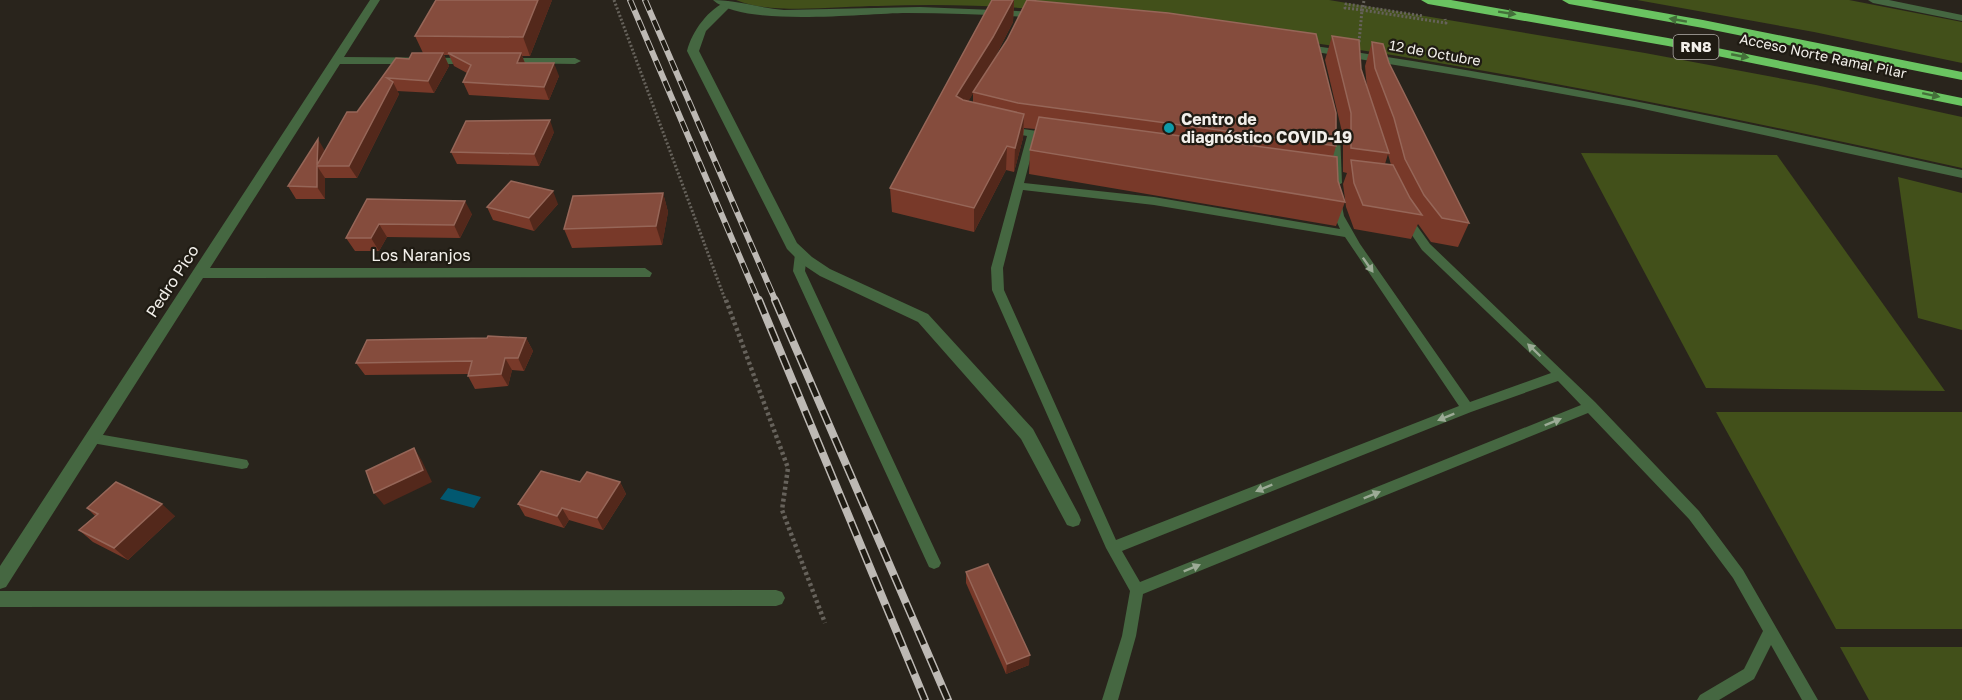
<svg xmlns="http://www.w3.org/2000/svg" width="1962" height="700" font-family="'Golos Text',sans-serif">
  <rect width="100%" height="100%" fill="#29241c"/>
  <!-- green -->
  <g fill="#42501a">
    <path d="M736,0H1329L1645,53L1816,85L1962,117V168C1660,101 1355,39 1047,10C991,5 934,4 878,6C840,6 770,15 736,0Z"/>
    <path d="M1637,0H1849L1962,22V63L1814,32Z"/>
    <path d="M1581,153L1777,155L1945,391L1706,388Z"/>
    <path d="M1898,177L1962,193V330L1918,318Z"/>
    <path d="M1716,412H1962V629H1836Z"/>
    <path d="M1840,647H1962V700H1869Z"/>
  </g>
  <!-- water -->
  <path fill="#025870" d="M448,488L481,497L474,508L440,499Z"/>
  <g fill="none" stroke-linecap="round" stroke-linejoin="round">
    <!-- path-far1 -->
    <g stroke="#66625b" stroke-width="3" stroke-dasharray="2 2" stroke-linecap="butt">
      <path d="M614,0L726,302"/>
      <path d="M1363,7L1364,0"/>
      <path d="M1362,10L1345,8L1346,4L1423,16"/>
      <path d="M1359,42L1362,10L1446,23L1445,19"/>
    </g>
    <!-- path -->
    <path stroke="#66625b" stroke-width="4.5" stroke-dasharray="3 3" stroke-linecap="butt" d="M726,300L788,468L782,510L825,623"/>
    <!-- service -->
    <g fill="#456741" fill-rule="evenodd">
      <path d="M1009,127L1051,133L1056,136L1051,139L1036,137L1024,183L1154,197L1340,229L1334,216L1332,204L1333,201H1341L1344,216L1360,244L1470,402L1551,373L1422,250L1401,219L1402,216H1410L1430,244L1595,402L1699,511L1743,570L1818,700H1802L1771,645L1754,679L1719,700H1697L1700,695L1744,669L1763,631L1733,578L1689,519L1588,413L1143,594L1136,636L1118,700H1102L1122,636L1130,591L1106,548L992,290L991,268L1027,136L1005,132V128ZM1023,190L1154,205L1345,237L1459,406L1116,540L1004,290L1003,268ZM1558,381L1581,405L1140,582L1122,551L1471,412Z"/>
      <path d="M1335,129L1340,132L1342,183L1337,186L1332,183L1330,132Z"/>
      <path d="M801,250L807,254L805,271L941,563L939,567L934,569L929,567L793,271L795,254Z"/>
      <path d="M92,433L242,459L247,460L249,464L247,468L242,469L92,443L87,442L86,438L87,434Z"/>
    </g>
    <!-- minor -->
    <g fill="#456741" fill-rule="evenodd">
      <path d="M370,0H380L344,57L472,58L478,61L472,64H340L210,268H645L652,273L650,277L203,278L6,587L0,589V566Z"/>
      <path d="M728,1L733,4L706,31L699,51L797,243L812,257L830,269L928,314L1033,429L1079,515L1081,520L1079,525L1073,527L1067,525L1021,439L918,322L820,276L802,264L787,249L687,51C692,31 709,8 728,1Z"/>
      <path d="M505,58H575L581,61L575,64L501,63V59Z"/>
      <path d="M776,590L782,592L785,598L782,604L776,606L0,607V591Z"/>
    </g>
    <!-- tertiary -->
    <g fill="#456741" fill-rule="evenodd">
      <path d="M713,0C736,0 760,8 784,10L920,7L1040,12L1046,15L1040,18C996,15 951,13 907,13C864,13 744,28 713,0Z"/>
      <path d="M1868,0H1889L1962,15V21L1873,3Z"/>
      <path d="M1302,44C1524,76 1743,121 1962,170V178L1634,107L1468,77L1298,49L1296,47Z"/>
    </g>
    <!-- motorway -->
    <g fill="#6ac461" fill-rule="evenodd">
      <path d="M1421,0H1451L1668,38L1962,98V106L1668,46L1428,4Z"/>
      <path d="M1562,0H1591L1703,20L1962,72V80L1703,28L1569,4Z"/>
    </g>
    <!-- rail-far1 casing -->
    <g stroke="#bdb9b4" stroke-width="6">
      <g id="rail-far1">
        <path d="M630,0L759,302"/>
        <path d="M645,0L776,302"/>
      </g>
    </g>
    <!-- rail casing -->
    <g stroke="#bdb9b4" stroke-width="8">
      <g id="rail">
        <path d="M759,300L925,700"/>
        <path d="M775,300L948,700"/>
      </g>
    </g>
    <!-- rail-far1 -->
    <use href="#rail-far1" stroke="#1f1b13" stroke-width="4" stroke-dasharray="11" stroke-linecap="butt"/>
    <!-- rail -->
    <use href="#rail" stroke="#1f1b13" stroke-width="5" stroke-dasharray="15" stroke-linecap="butt"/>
  </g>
  <!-- wall -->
  <g fill="#783929" fill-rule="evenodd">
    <path d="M552,0L530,56H522L525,63L559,76L549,100L469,95L463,82L467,73L454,66L449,55H444L449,66L434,93L397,91L399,94L357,178H325V199H296L288,186L325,151L357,112L396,58L409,59L423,53L415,36Z"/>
    <path d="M992,0H1014L1013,22L993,61L1336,146L1333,157L1338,181L1345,202L1336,226L1029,174L1030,150L1035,129L1024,128L1023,138L1014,172L1006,170L974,232L892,212L890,188ZM973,93V103L968,101Z"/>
    <path d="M1332,36L1361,69L1367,88L1365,66L1372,42L1389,63L1469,223L1458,247L1431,242L1418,224L1411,239L1354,229L1346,207L1343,184L1347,173L1343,172V136L1325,60ZM1388,154L1391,165L1385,164Z"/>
    <path d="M554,132L539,166L457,164L451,152Z"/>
    <path d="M663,193L668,212L662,245L572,248L564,229Z"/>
    <path d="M367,199L472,214L460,238L387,237L379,251H355L346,238Z"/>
    <path d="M558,204L534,231L493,220L487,207Z"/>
    <path d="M526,338L533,351L524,371L512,370L508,386L475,389L468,376V374L365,375L356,363Z"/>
    <path d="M580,482H620L626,494L603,530L569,520L564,528L525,516L518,504Z"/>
    <path d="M87,508L175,516L128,560L93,542L79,530L95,516Z"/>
    <path d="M966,572L1029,665L1006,674L966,583Z"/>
  </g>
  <!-- shaded-wall -->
  <g fill="#53281b">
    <path d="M538,0H552L530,56L523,37Z"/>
    <path d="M1013,0H1014L1013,22L993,61L957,120L956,96Z"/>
    <path d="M443,53L449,66L434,93L428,81Z"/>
    <path d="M521,53L526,66L517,63Z"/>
    <path d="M554,63L559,76L549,100L544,87Z"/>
    <path d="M393,82L399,94L357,178L349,166Z"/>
    <path d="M1024,114L1023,138L1014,172L1015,148Z"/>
    <path d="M550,120L554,132L539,166L534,154Z"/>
    <path d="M318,139L325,151L318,166Z"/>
    <path d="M1007,146L1006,170L974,232V208Z"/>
    <path d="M317,166L325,178V199L317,187Z"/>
    <path d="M553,191L558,204L534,231L529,218Z"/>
    <path d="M663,193L668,212L662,245L656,226Z"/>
    <path d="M465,201L472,214L460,238L454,225Z"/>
    <path d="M379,224L387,237L379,251L371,238Z"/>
    <path d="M526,338L533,351L524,371L518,358Z"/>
    <path d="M505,358L512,370L508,386L501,374Z"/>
    <path d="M414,448L422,461L432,482L384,505L374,493Z"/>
    <path d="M620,482L626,494L603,530L597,518Z"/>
    <path d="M162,504L175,516L128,560L114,548Z"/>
    <path d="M562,508L569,520L564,528L557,516Z"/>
    <path d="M1030,655L1029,665L1006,674L1007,664Z"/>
  </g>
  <!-- building -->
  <g fill="#854c3d" stroke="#966658" stroke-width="1.5">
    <path d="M436,0H538L523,37L415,36Z"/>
    <path d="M992,0H1013L993,37L956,96L963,100L1024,114L1015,148L1007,146L974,208L890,188Z"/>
    <path d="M1027,0L1168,13L1316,34L1336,113V146L1018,103L973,92L1007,40Z"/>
    <path d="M1332,36L1359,40L1361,69L1389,153L1351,148V113Z"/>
    <path d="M1372,42L1383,44L1389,63L1469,223L1442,218L1424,195L1405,159L1394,118L1375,68Z"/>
    <path d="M412,53H443L428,81L387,78L393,82L349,166H317V187L288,186L318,139L317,165L347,112H357L396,58L409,59Z"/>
    <path d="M448,53H521L517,63H554L544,87L463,82L471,65Z"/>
    <path d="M1039,117L1337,157L1338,181L1345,202L1030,150Z"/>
    <path d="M550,120L534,154L451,152L466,121Z"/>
    <path d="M1351,160L1393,165L1410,198L1422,215L1363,205L1354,183Z"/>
    <path d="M511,181L553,191L529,218L487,207Z"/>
    <path d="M663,193L656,226L564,229L573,196Z"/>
    <path d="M367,199L465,201L454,225L379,224L371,238H346Z"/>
    <path d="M488,336L526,338L518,358H505L501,374L468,376L472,361L356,363L367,340L487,338Z"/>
    <path d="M414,448L423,470L374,493L366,471Z"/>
    <path d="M541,471L580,482L587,472L620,482L597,518L562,508L557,516L518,504Z"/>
    <path d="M116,482L162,504L114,548L79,530L98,514L87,508Z"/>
    <path d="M988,564L1030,655L1007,664L966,572Z"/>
  </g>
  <!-- one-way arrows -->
  <defs><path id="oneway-solid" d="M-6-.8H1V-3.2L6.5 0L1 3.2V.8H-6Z" transform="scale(1.5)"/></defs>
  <g fill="#44703a">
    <use href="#oneway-solid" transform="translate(1507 13) rotate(9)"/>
    <use href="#oneway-solid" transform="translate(1678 20) rotate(-170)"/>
    <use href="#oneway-solid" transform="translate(1740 56) rotate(11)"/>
    <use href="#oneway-solid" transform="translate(1931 95) rotate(12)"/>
  </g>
  <g fill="#9cab96">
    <use href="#oneway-solid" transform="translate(1368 265) rotate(55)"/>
    <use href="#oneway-solid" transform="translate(1534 350) rotate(-136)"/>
    <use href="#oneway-solid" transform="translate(1446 417) rotate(158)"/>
    <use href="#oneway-solid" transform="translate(1553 422) rotate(-22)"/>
    <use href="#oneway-solid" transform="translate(1264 488) rotate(158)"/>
    <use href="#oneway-solid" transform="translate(1372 495) rotate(-22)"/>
    <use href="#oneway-solid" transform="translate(1192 568) rotate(-22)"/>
  </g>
  <!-- markers -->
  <circle fill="#0f9aa8" stroke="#1f1b13" stroke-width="2" cx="1169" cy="128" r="6"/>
  <g text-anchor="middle" stroke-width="4.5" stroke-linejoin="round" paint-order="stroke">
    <!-- far-street labels -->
    <g font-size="14" fill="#f2efea" stroke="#1f1b13">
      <text transform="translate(1435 53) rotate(10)" y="5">12 de Octubre</text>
      <text transform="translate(1823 56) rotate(12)" y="5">Acceso Norte Ramal Pilar</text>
    </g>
    <!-- shield labels -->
    <rect fill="#1f1b13" stroke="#b3afaa" stroke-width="1.5" x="1673.5" y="35" width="45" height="24" rx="4.5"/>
    <g font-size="15" font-weight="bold" fill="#f2efea">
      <text x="1696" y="52">RN8</text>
    </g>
    <!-- poi labels -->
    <g font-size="16" font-weight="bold" fill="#f2efea" stroke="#1f1b13" text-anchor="start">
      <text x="1181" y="125">Centro de<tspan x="1181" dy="18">diagnóstico COVID-19</tspan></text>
    </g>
    <!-- street labels -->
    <g font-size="16" fill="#f2efea" stroke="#1f1b13">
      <text x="421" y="261">Los Naranjos</text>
      <text transform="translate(172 281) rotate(-57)" y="6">Pedro Pico</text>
    </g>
  </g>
</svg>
